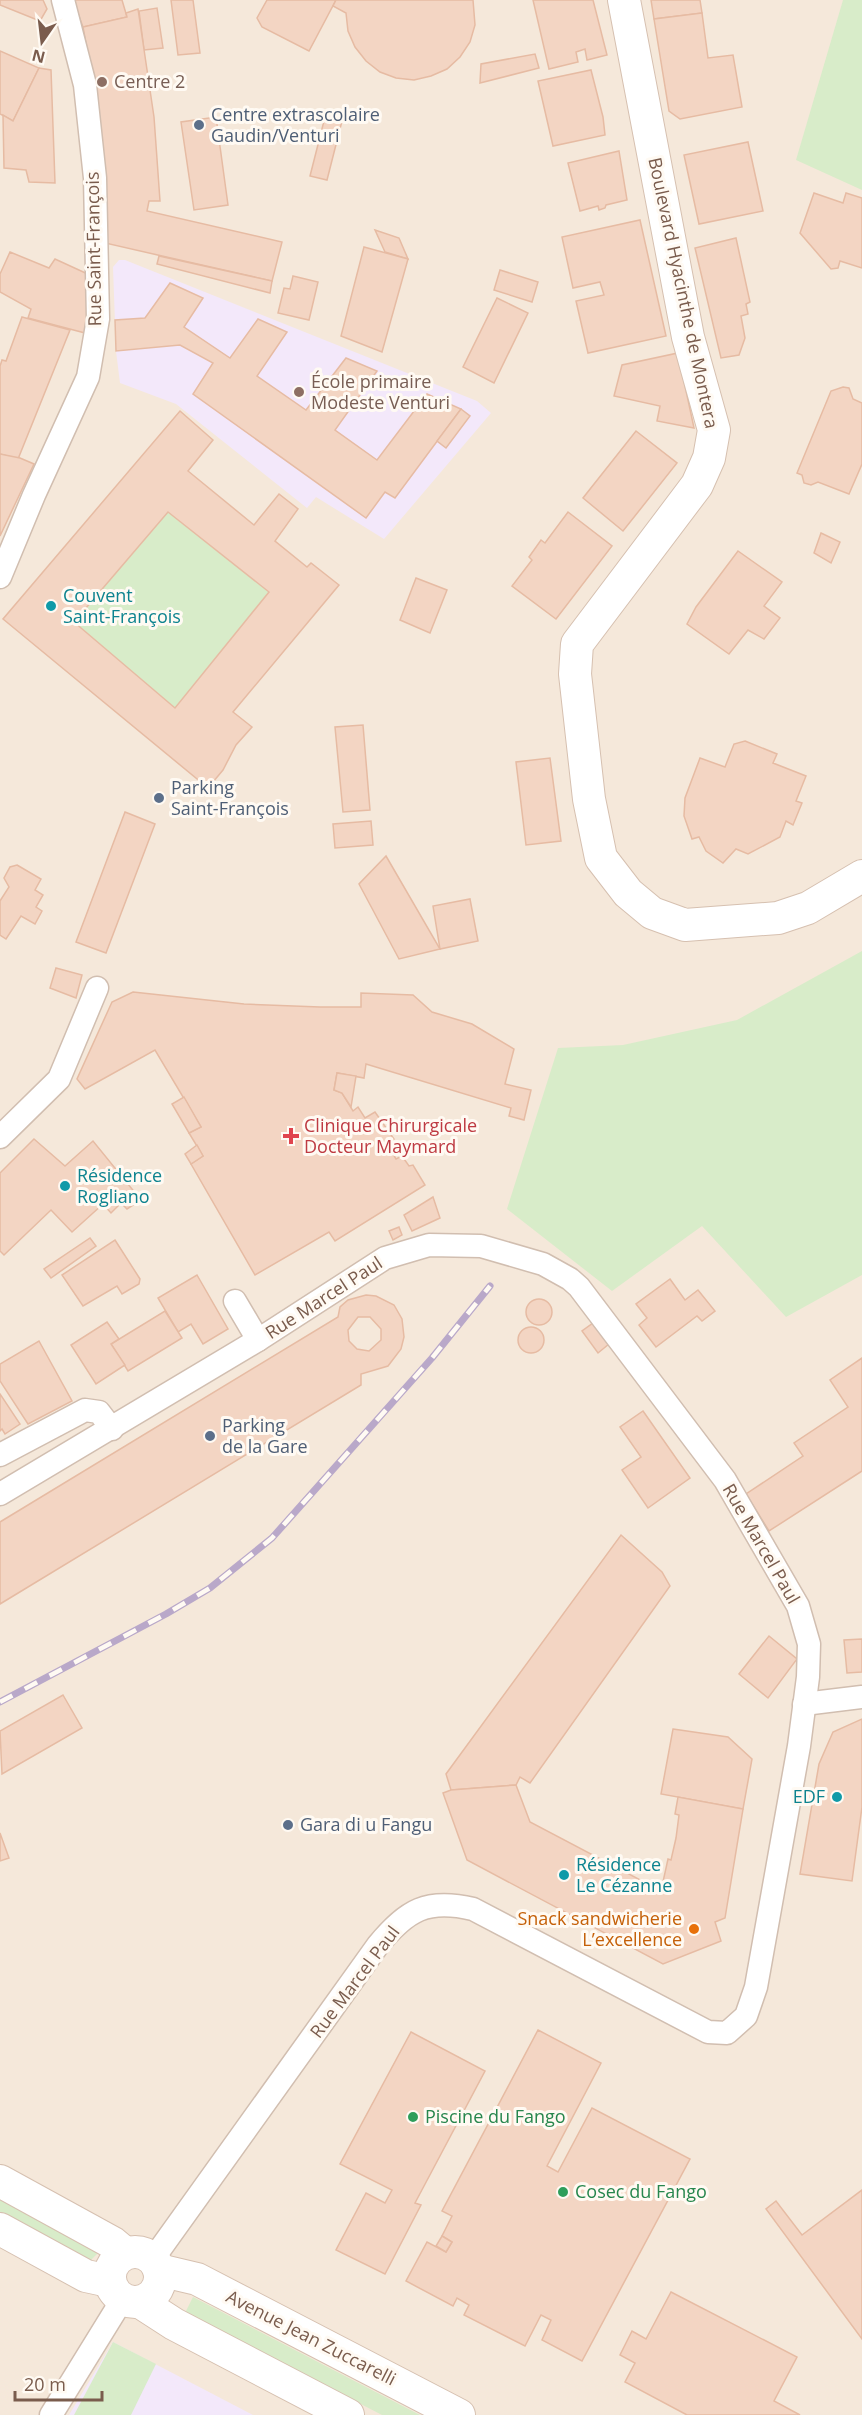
<svg xmlns="http://www.w3.org/2000/svg" width="862" height="2415" font-family="'Open Sans',sans-serif">
  <rect width="100%" height="100%" fill="#fdf6ec"/>
  <!-- residential -->
  <rect fill="#f5e8da" x="0" y="0" width="862" height="2415"/>
  <!-- education -->
  <g fill="#f3e8fa">
    <path d="M119,260H125L477,401L491,413L384,539L316,497L307,508L176,404L120,383L116,351L113,267Z"/>
    <path d="M113,2342L253,2415H69Z"/>
  </g>
  <!-- green -->
  <g fill="#d8ecc9">
    <path d="M843,0H862V190L796,160Z"/>
    <path d="M168,512L269,592L175,708L74,622Z"/>
    <path d="M862,951V1275L786,1317L702,1226L612,1291L507,1209L558,1048L623,1045L737,1020Z"/>
    <path d="M0,2198L100,2251L87,2264L0,2218Z"/>
    <path d="M193,2297L420,2415H382L185,2313Z"/>
    <path d="M113,2342L156,2364L131,2415H74Z"/>
  </g>
  <!-- building -->
  <g fill="#f3d5c3" stroke="#e6bba3" stroke-width="1.5" fill-rule="evenodd">
    <path d="M0,0H43L47,9L40,21L0,5Z"/>
    <path d="M73,0H122L127,17L83,27Z"/>
    <path d="M171,0H193L200,53L178,55Z"/>
    <path d="M267,0H336L309,51L262,27L257,18Z"/>
    <path d="M336,0H473L475,25L470,42L460,57L447,69L431,76L414,80L396,78L380,72L366,61L355,47L348,31L346,13L333,6Z"/>
    <path d="M533,0H593L607,55L587,60L585,49L576,52L578,62L549,69Z"/>
    <path d="M651,0H700L702,13L654,19Z"/>
    <path d="M157,8L163,48L144,50L139,11Z"/>
    <path d="M138,9L154,117L160,201H149L147,211L282,242L272,281L105,243L92,77L83,27L127,17L126,13Z"/>
    <path d="M702,13L708,58L733,55L742,107L680,119L669,111L654,19Z"/>
    <path d="M0,51L39,68L13,121L0,114Z"/>
    <path d="M535,54L539,68L480,83L481,64Z"/>
    <path d="M39,68L51,70L55,183L29,182L26,170L4,168L3,115L13,121Z"/>
    <path d="M591,70L603,117L605,135L553,146L538,81Z"/>
    <path d="M216,117L228,205L194,210L181,122Z"/>
    <path d="M325,117L342,121L327,180L310,176Z"/>
    <path d="M748,142L763,211L699,224L684,155Z"/>
    <path d="M619,151L627,200L606,205L605,208L599,210L598,206L580,211L568,163Z"/>
    <path d="M814,193L843,203L846,193L862,198V268L840,261L838,268L831,269L800,233Z"/>
    <path d="M640,220L666,336L588,353L576,301L604,295L600,282L573,288L562,237Z"/>
    <path d="M375,230L399,238L408,259L385,252Z"/>
    <path d="M736,238L750,302L746,304L748,314L741,316L745,338L739,355L721,358L695,248Z"/>
    <path d="M364,247L408,259L382,352L341,336Z"/>
    <path d="M10,252L49,268L55,259L92,276L85,333L28,318L31,309L0,292V274Z"/>
    <path d="M159,256L272,281L270,293L157,264Z"/>
    <path d="M500,270L538,282L532,302L494,290Z"/>
    <path d="M293,276L318,282L309,320L278,313L284,288L290,289Z"/>
    <path d="M170,283L203,298L184,327L230,358L258,319L287,332L257,376L306,410L346,358L377,371L335,430L377,460L427,394L461,409L395,498L385,492L366,518L193,394L213,363L180,345L116,351L115,320L145,318Z"/>
    <path d="M497,298L528,313L494,383L463,367Z"/>
    <path d="M22,317L70,330L18,459L0,454V366L2,360L6,361Z"/>
    <path d="M678,353L694,428L657,421L660,406L614,396L622,365Z"/>
    <path d="M843,387L849,388L853,399L862,403V464L849,494L818,482L811,485L804,483L802,475L797,473L831,391Z"/>
    <path d="M461,409L470,416L446,448L437,441Z"/>
    <path d="M180,411L213,440L188,471L254,525L279,494L298,509L275,541L307,567L311,563L339,585L233,712L252,727L236,745L223,770L208,788L3,619ZM168,512L269,592L175,708L74,622Z"/>
    <path d="M636,431L677,463L623,531L583,498Z"/>
    <path d="M0,454L20,458L34,464L0,536Z"/>
    <path d="M568,512L612,546L556,619L512,586L532,560L529,557L541,540L545,543Z"/>
    <path d="M821,533L840,542L831,563L814,553Z"/>
    <path d="M738,551L782,582L764,606L780,618L764,639L748,630L729,654L687,624L696,607Z"/>
    <path d="M416,578L447,590L430,633L400,620Z"/>
    <path d="M363,725L370,810L343,812L335,727Z"/>
    <path d="M745,741L777,754L773,763L806,776L796,801L802,803L793,825L786,821L780,837L748,854L736,849L723,863L706,851L699,837L692,839L684,816L685,798L700,758L725,767L734,744Z"/>
    <path d="M550,758L561,841L526,845L516,762Z"/>
    <path d="M125,812L155,824L106,953L76,942Z"/>
    <path d="M371,821L373,845L335,848L333,824Z"/>
    <path d="M386,856L440,949L399,959L359,884Z"/>
    <path d="M17,865L41,879L35,890L43,895L36,907L42,911L35,924L21,916L6,939L0,935V901L9,887L4,878L10,867Z"/>
    <path d="M470,899L478,941L440,949L433,906Z"/>
    <path d="M56,968L82,975L76,998L50,988Z"/>
    <path d="M133,992L244,1004L320,1007H361V993L413,995L432,1012L472,1024L514,1049L505,1084L531,1090L524,1120L509,1116L511,1108L366,1064L364,1078L337,1073L334,1090L342,1093L353,1111L358,1107L365,1118L375,1112L394,1139L387,1144L396,1159L402,1156L409,1166L413,1165L425,1185L335,1241L329,1232L255,1275L191,1164L203,1156L189,1133L201,1127L155,1050L85,1089L77,1079L112,1002Z"/>
    <path d="M337,1073L356,1076L351,1107L342,1093L334,1090Z"/>
    <path d="M184,1097L201,1127L189,1133L172,1104Z"/>
    <path d="M34,1139L65,1166L93,1141L141,1200L127,1209L121,1203L111,1213L103,1204L72,1232L51,1210L4,1255L0,1251V1173Z"/>
    <path d="M197,1145L203,1156L191,1164L185,1154Z"/>
    <path d="M433,1197L440,1218L412,1231L404,1215Z"/>
    <path d="M399,1227L402,1235L393,1240L389,1231Z"/>
    <path d="M90,1238L96,1246L51,1278L44,1269Z"/>
    <path d="M115,1240L140,1279L139,1284L122,1294L117,1286L83,1306L62,1275Z"/>
    <path d="M197,1275L228,1329L203,1344L191,1324L178,1332L158,1298Z"/>
    <path d="M670,1279L685,1300L698,1290L715,1311L702,1321L697,1316L656,1347L639,1325L647,1318L636,1304Z"/>
    <path d="M366,1295L376,1296L394,1305L402,1319L404,1337L401,1349L388,1366L361,1374V1385L0,1604V1522L338,1317L340,1307L348,1300ZM358,1317H370L381,1329V1340L369,1351L357,1349L349,1341L348,1330Z"/>
    <circle cx="539" cy="1312" r="13"/>
    <path d="M165,1311L182,1338L128,1371L111,1344Z"/>
    <path d="M107,1322L119,1339L111,1344L125,1365L96,1384L71,1345Z"/>
    <path d="M593,1323L609,1344L598,1353L582,1331Z"/>
    <circle cx="531" cy="1340" r="13"/>
    <path d="M39,1341L72,1401L28,1424L0,1381V1364Z"/>
    <path d="M862,1358V1471L769,1531L746,1494L803,1456L794,1443L848,1407L830,1380Z"/>
    <path d="M0,1394L20,1424L5,1434L2,1429L0,1431Z"/>
    <path d="M643,1411L690,1478L648,1508L622,1470L641,1457L620,1427Z"/>
    <path d="M621,1535L662,1572L670,1586L530,1783L520,1777L516,1785L451,1790L446,1774Z"/>
    <path d="M769,1636L797,1659L768,1698L739,1674Z"/>
    <path d="M862,1639V1672L847,1673L844,1640Z"/>
    <path d="M63,1695L82,1728L2,1774L0,1731Z"/>
    <path d="M862,1719V1807L852,1881L800,1874L819,1764L833,1732Z"/>
    <path d="M673,1729L728,1737L752,1759L743,1809L661,1794Z"/>
    <path d="M516,1785L530,1822L661,1891L668,1859L671,1860L676,1838L679,1815L675,1814L678,1797L743,1809L725,1918L715,1922L721,1941L663,1964L467,1860L443,1793L451,1790Z"/>
    <path d="M0,1833L9,1858L0,1861Z"/>
    <path d="M538,2030L601,2063L547,2166L558,2172L592,2108L690,2159L582,2361L542,2340L551,2320L541,2315L525,2346L464,2315L469,2305L457,2298L453,2306L406,2281L427,2242L446,2252L452,2242L442,2236L452,2216L442,2211Z"/>
    <path d="M411,2032L485,2071L415,2203L421,2205L385,2274L336,2250L366,2193L385,2203L392,2190L340,2164Z"/>
    <path d="M862,2190V2339L766,2209L776,2201L802,2235Z"/>
    <path d="M442,2236L452,2242L446,2252L436,2246Z"/>
    <path d="M671,2292L797,2357L774,2401L800,2415H687L625,2382L635,2363L620,2355L632,2331L646,2339Z"/>
  </g>
  <g fill="none" stroke-linecap="round" stroke-linejoin="round">
    <!-- street casing -->
    <g stroke="#d1beb0" stroke-width="25">
      <g id="street">
        <path d="M0,577L34,495L88,377L98,319L95,178L85,85L63,0"/>
        <path d="M0,1137L59,1079L97,988"/>
        <path d="M235,1301L258,1340"/>
        <path d="M0,1455L85,1410L99,1412L112,1429"/>
        <path d="M0,1494L258,1340L385,1258L429,1245L481,1246L543,1264L570,1279L579,1287L725,1480L798,1606L809,1644L808,1677L799,1746L756,1987L746,2016L727,2033L708,2032L473,1909C427,1898 407,1910 378,1945L153,2259"/>
        <path d="M804,1704L862,1697"/>
        <path d="M51,2415L122,2300"/>
      </g>
    </g>
    <!-- secondary casing -->
    <g stroke="#d6c0b0" stroke-width="34">
      <g id="secondary">
        <path d="M624,0L688,337L714,430L709,458L697,485L577,644L575,674L589,799L601,858L628,893L652,913L685,925L778,918L808,908L862,876"/>
        <path d="M0,2181L113,2243L125,2253"/>
        <path d="M0,2229L86,2276L109,2281"/>
        <circle cx="135" cy="2277" r="25"/>
        <path d="M159,2270L197,2279L459,2415"/>
        <path d="M140,2302L174,2324L348,2415"/>
      </g>
    </g>
    <!-- street -->
    <use href="#street" stroke="#fff" stroke-width="22"/>
    <!-- secondary -->
    <use href="#secondary" stroke="#fff" stroke-width="32"/>
    <!-- rail casing -->
    <g stroke="#b9a8c9" stroke-width="7">
      <path id="rail" d="M0,1702L166,1614L210,1588L272,1538L432,1358L490,1286"/>
    </g>
    <!-- rail -->
    <use href="#rail" stroke="#fffaf3" stroke-width="4.5" stroke-dasharray="14" stroke-linecap="butt"/>
  </g>
  <!-- markers -->
  <g fill="#8d6e63" stroke="#fffaf3" stroke-width="2">
    <circle cx="102" cy="82" r="6"/>
    <circle cx="299" cy="392" r="6"/>
  </g>
  <g fill="#5c6f8a" stroke="#fffaf3" stroke-width="2">
    <circle cx="199" cy="125" r="6"/>
    <circle cx="159" cy="798" r="6"/>
    <circle cx="210" cy="1436" r="6"/>
    <circle cx="288" cy="1825" r="6"/>
  </g>
  <g fill="#0f9aa8" stroke="#fffaf3" stroke-width="2">
    <circle cx="51" cy="606" r="6"/>
    <circle cx="65" cy="1186" r="6"/>
    <circle cx="837" cy="1797" r="6"/>
    <circle cx="564" cy="1875" r="6"/>
  </g>
  <path fill="#e0444e" stroke="#fffaf3" stroke-width="2" d="M288 1127h6v6h6v6h-6v6h-6v-6h-6v-6h6z"/>
  <circle fill="#e8710a" stroke="#fffaf3" stroke-width="2" cx="694" cy="1929" r="6"/>
  <g fill="#2e9e5b" stroke="#fffaf3" stroke-width="2">
    <circle cx="413" cy="2117" r="6"/>
    <circle cx="563" cy="2192" r="6"/>
  </g>
  <g text-anchor="middle" stroke-width="6" stroke-linejoin="round" paint-order="stroke">
    <!-- education labels -->
    <g font-size="18" fill="#785e54" stroke="#fffaf3" text-anchor="start">
      <text x="114" y="88">Centre 2</text>
      <text x="311" y="388">École primaire<tspan x="311" dy="21">Modeste Venturi</tspan></text>
    </g>
    <!-- service labels -->
    <g font-size="18" fill="#4e5e75" stroke="#fffaf3" text-anchor="start">
      <text x="211" y="121">Centre extrascolaire<tspan x="211" dy="21">Gaudin/Venturi</tspan></text>
      <text x="171" y="794">Parking<tspan x="171" dy="21">Saint-François</tspan></text>
      <text x="222" y="1432">Parking<tspan x="222" dy="21">de la Gare</tspan></text>
      <text x="300" y="1831">Gara di u Fangu</text>
    </g>
    <!-- street labels -->
    <g font-size="18" fill="#7a5c4d" stroke="#fffaf3">
      <text transform="translate(94 249) rotate(-91)" y="6">Rue Saint-François</text>
      <text transform="translate(683 293) rotate(78)" y="6">Boulevard Hyacinthe de Montera</text>
      <text transform="translate(324 1298) rotate(-33)" y="6">Rue Marcel Paul</text>
      <text transform="translate(761 1544) rotate(60)" y="6">Rue Marcel Paul</text>
      <text transform="translate(355 1982) rotate(-53)" y="6">Rue Marcel Paul</text>
      <text transform="translate(311 2338) rotate(27)" y="6">Avenue Jean Zuccarelli</text>
    </g>
    <!-- culture labels -->
    <g font-size="18" fill="#0d838f" stroke="#fffaf3" text-anchor="start">
      <text x="63" y="602">Couvent<tspan x="63" dy="21">Saint-François</tspan></text>
      <text x="77" y="1182">Résidence<tspan x="77" dy="21">Rogliano</tspan></text>
      <text x="825" y="1803" text-anchor="end">EDF</text>
      <text x="576" y="1871">Résidence<tspan x="576" dy="21">Le Cézanne</tspan></text>
    </g>
    <!-- health labels -->
    <g font-size="18" fill="#be3a42" stroke="#fffaf3" text-anchor="start">
      <text x="304" y="1132">Clinique Chirurgicale<tspan x="304" dy="21">Docteur Maymard</tspan></text>
    </g>
    <!-- food labels -->
    <g font-size="18" fill="#c56008" stroke="#fffaf3" text-anchor="end">
      <text x="682" y="1925">Snack sandwicherie<tspan x="682" dy="21">L’excellence</tspan></text>
    </g>
    <!-- leisure labels -->
    <g font-size="18" fill="#27864d" stroke="#fffaf3" text-anchor="start">
      <text x="425" y="2123">Piscine du Fango</text>
      <text x="575" y="2198">Cosec du Fango</text>
    </g>
  </g>
  <!-- north arrow -->
  <g transform="translate(42 42) rotate(194)" stroke="#fffaf3" stroke-width="4.5" paint-order="stroke">
  <path d="M0-4.5L10 22L0 15L-10 22Z" fill="#7a5c4d"/>
  <text y="-9" font-size="16" font-weight="bold" text-anchor="middle" fill="#7a5c4d">N</text>
  </g>
  <!-- scale -->
  <path d="M15 2391v9h87v-9" fill="none" stroke="#7a5c4d" stroke-width="3"/>
  <text x="24" y="2391" font-size="18" fill="#7a5c4d" stroke="#fffaf3" stroke-width="4.5" paint-order="stroke">20 m</text>
</svg>
